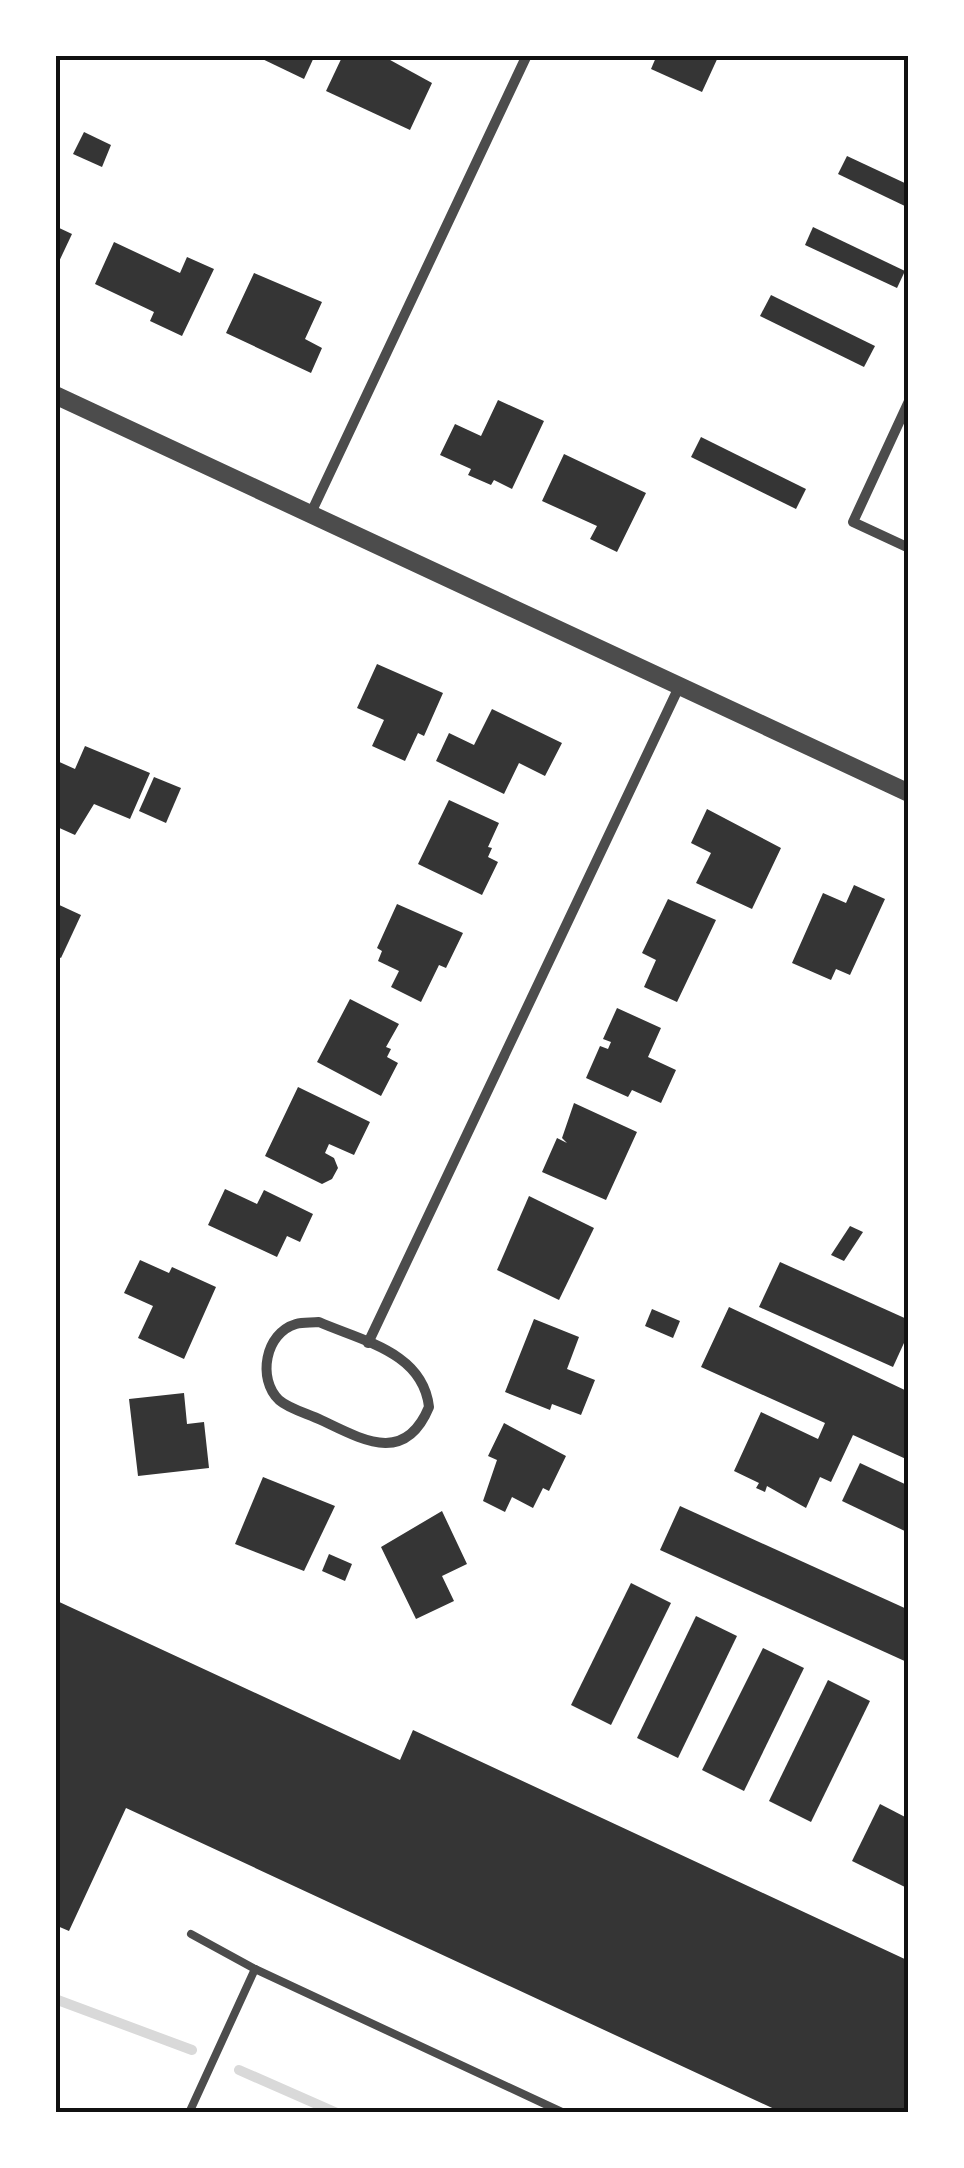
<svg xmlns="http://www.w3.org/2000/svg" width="964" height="2168" font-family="Ubuntu,sans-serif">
  <rect width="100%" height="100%" fill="#fff"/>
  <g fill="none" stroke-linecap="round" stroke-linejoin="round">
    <!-- stream -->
    <g stroke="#d9d9d9" stroke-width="10">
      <path d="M55,1999L192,2050"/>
      <path d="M239,2070L337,2113"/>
    </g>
  </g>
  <!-- building -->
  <g fill="#353535">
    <path d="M254,55H315L304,79Z"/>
    <path d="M343,55H381L432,83L410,130L326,91Z"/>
    <path d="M657,55H719L702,92L651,69Z"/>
    <path d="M84,132L111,145L102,167L73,154Z"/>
    <path d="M847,156L909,185V208L838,174Z"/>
    <path d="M55,226L72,234L55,270Z"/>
    <path d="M813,227L905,271L897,288L805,245Z"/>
    <path d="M114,242L180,273L187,257L214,269L182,336L150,321L154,312L95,284Z"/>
    <path d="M254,273L322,302L305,339L322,348L311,373L226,333Z"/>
    <path d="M771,295L875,346L864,367L760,316Z"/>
    <path d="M498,400L544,421L512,489L494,480L491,485L468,475L471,469L440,455L455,424L481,436Z"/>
    <path d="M701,437L806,489L796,509L691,457Z"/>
    <path d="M564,454L646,493L617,552L590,539L597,526L542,501Z"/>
    <path d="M377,664L443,693L424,736L418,733L405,761L372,746L384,720L357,708Z"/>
    <path d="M492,709L562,743L545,776L519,763L504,794L436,761L449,733L474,745Z"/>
    <path d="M85,746L150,773L130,819L94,804L75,835L55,826V760L75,769Z"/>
    <path d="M154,777L181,788L166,823L139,811Z"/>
    <path d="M449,800L499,823L488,847L492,848L488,857L498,862L482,895L418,864Z"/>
    <path d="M707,809L781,848L752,909L696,883L711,853L691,843Z"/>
    <path d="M854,885L885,899L850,975L836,969L831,980L792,963L823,893L846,903Z"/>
    <path d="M668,899L716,920L677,1002L644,987L656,960L642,953Z"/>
    <path d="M55,903L81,915L61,958L55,955Z"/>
    <path d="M397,904L463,933L446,968L439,965L421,1002L391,987L399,971L378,961L382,951L377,948Z"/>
    <path d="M350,999L399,1024L386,1047L391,1049L387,1057L398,1063L381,1096L317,1062Z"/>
    <path d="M617,1008L661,1028L648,1057L676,1070L661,1103L632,1090L628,1097L586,1078L600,1046L608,1049L611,1042L603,1039Z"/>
    <path d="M298,1087L370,1122L354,1155L329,1144L325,1153L334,1158L338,1168L332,1179L322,1184L265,1156Z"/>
    <path d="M574,1103L637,1132L606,1200L542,1172L557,1138L567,1143L562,1138Z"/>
    <path d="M225,1189L257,1204L264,1190L313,1214L300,1242L287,1236L277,1257L208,1225Z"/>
    <path d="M529,1196L594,1228L559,1300L497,1270Z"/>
    <path d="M850,1226L863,1232L844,1261L831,1255Z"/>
    <path d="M140,1260L169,1273L172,1267L216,1287L184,1359L138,1338L153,1306L124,1293Z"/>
    <path d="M780,1262L909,1320V1332L893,1367L759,1307Z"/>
    <path d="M729,1307L909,1392V1465L906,1459L853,1435L831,1482L820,1477L806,1508L767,1486L765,1492L756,1488L759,1483L734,1471L761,1412L818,1439L825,1423L701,1367Z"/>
    <path d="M652,1309L680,1321L673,1338L645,1326Z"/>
    <path d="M534,1319L579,1337L567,1369L595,1380L581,1415L552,1404L550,1410L505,1392Z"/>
    <path d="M184,1393L187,1424L204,1422L209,1468L138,1476L129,1399Z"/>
    <path d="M504,1423L566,1456L549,1491L543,1488L533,1508L512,1497L505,1512L483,1501L497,1460L488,1456Z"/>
    <path d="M860,1463L909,1486V1533L842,1501Z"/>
    <path d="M263,1477L335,1506L304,1571L235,1544Z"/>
    <path d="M680,1506L909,1610V1663L660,1550Z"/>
    <path d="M442,1511L467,1564L442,1576L454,1601L416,1619L381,1547Z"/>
    <path d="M329,1554L352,1564L345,1581L322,1571Z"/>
    <path d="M631,1583L671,1603L611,1725L571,1705Z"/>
    <path d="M55,1600L400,1760L413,1730L909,1961V2113H783L126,1808L69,1931L55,1925Z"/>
    <path d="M696,1616L737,1636L678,1758L637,1738Z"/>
    <path d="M763,1648L804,1668L744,1791L702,1770Z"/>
    <path d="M828,1680L870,1701L811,1822L769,1801Z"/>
    <path d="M880,1804L909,1819V1889L852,1861Z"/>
  </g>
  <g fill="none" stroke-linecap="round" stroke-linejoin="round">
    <!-- service -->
    <g stroke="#4c4c4c" stroke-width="8">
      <path d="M191,1934L255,1969L564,2113"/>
      <path d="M189,2113L255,1969"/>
    </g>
    <!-- minor -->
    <g stroke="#4c4c4c" stroke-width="10">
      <path d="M909,401L853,522L909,548"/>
      <path d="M310,515L527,55"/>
      <path d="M319,1322C362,1341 423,1352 429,1407C405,1465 363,1440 321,1420C309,1414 289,1409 279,1400C257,1379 265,1333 296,1324C303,1322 312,1323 319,1322Z"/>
      <path d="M368,1343L679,687"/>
    </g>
    <!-- tertiary -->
    <path stroke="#4c4c4c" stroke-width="18" d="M55,395L909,793"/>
  </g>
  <!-- border -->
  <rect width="964" height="2168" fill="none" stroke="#ffffff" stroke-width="115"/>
  <rect x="58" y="58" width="848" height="2052" fill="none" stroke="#111" stroke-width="4"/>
</svg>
